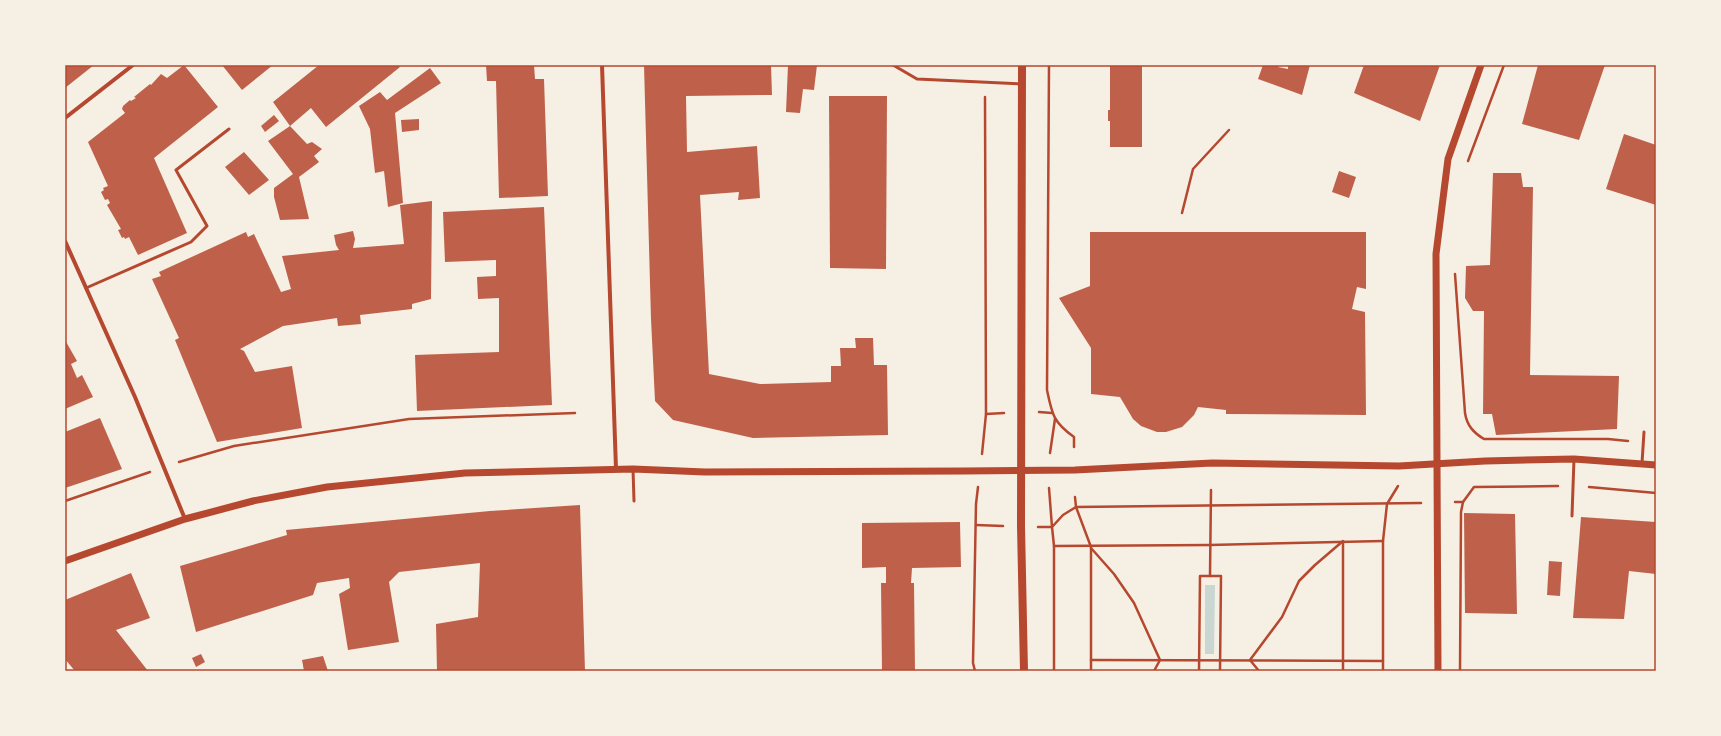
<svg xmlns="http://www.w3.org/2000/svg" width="1721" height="736" font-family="'Sofia Sans Condensed',sans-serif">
  <rect width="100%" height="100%" fill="#f6efe4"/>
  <!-- water -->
  <path fill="#c9d6d2" d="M1205,585H1215L1214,654H1205Z"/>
  <!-- building -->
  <g fill="#bf614a">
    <path d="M65,65H94L65,88Z"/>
    <path d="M184,65L218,107L154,158L187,233L138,255L129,237L125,239L124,237L122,238L118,230L121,229L107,205L110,203L108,199L105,200L101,192L104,190L103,188L108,186L88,142L125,113L122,109L123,106L130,100L131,101L136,98L134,97L150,84L151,85L161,74L167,78Z"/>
    <path d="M222,65H273L242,90Z"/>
    <path d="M319,65H398L400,67L326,127L311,108L290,126L273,102Z"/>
    <path d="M486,65H534L535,79H544L548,196L499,198L496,81H487Z"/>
    <path d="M644,65H771L772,95L686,96L687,152L757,146L760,198L738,200L739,192L700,195L709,374L760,384L831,382V366H841L840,348H856L855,338H873L874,365H887L888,435L753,438L673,420L655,401L651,319Z"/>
    <path d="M788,65H817L814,90L803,89L800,113L786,112Z"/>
    <path d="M1110,65H1142V147H1110V121H1108V110H1110Z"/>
    <path d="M1263,65H1279L1278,67L1288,69V65H1310L1302,95L1258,79Z"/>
    <path d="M1364,65H1440L1420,121L1354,93Z"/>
    <path d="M1538,65H1605L1579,140L1522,124Z"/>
    <path d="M430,68L441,83L395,113L403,203L388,207L384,171L375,173L370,129L359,106L380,92L387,100Z"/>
    <path d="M829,96H887L886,269L830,268Z"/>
    <path d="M274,115L279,121L265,132L261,126Z"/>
    <path d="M419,119V130L402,132L401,120Z"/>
    <path d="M290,126L307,144L312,142L322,149L314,156L319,162L299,177L309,219L280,220L274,197V188L293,174L268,141Z"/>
    <path d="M1624,134L1656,145V205L1606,189Z"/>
    <path d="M244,152L269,180L249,195L225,167Z"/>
    <path d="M1339,171L1356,177L1349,198L1332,192Z"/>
    <path d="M1493,173H1521L1523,187H1533L1530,375L1619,376L1617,429L1496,435L1492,414H1483L1484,311H1473L1465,298L1466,266L1490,265Z"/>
    <path d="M432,201L431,299L412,304V309L360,315L361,324L338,326L337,318L283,326L240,349L244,351L255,372L292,366L302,428L217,442L175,340L179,338L152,279L161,276L159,272L246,232L248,237L254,234L281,292L291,289L282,256L339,250L336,245L334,235L353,231L355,239L353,248L404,244L400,205Z"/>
    <path d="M544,207L552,405L417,411L415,355L499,352V298L478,299L477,277L496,276V260L445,262L443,212Z"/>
    <path d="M1090,232H1366V289L1357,287L1352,309L1365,312L1366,415L1226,414V410L1198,407L1194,415L1182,427L1166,432H1157L1141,426L1133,419L1120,397L1091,394V348L1059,298L1090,286Z"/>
    <path d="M65,340L77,361L71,364L77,378L82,375L93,397L65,409Z"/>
    <path d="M100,418L122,469L65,488V432Z"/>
    <path d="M580,505L585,671H437L436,624L478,617L480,563L399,572L389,582L399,642L348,650L339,594L350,588L349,578L317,583L313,595L196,632L180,566L287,535L286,530L490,511Z"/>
    <path d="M1464,513L1515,514L1517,614L1465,613Z"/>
    <path d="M1581,517L1656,522V574L1629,571L1624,619L1573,618Z"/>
    <path d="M960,522L961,567L912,568L911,583H914L915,671H882L881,583H886V567L862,568V523Z"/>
    <path d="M1549,561L1562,562L1560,596L1547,595Z"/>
    <path d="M131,573L150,618L116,630L148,671H75L65,659V600Z"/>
    <path d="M201,654L205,662L196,667L192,658Z"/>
    <path d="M323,656L328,671H304L302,660Z"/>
  </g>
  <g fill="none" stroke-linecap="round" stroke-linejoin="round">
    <!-- path -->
    <g stroke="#b5482f" stroke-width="2.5">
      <path d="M1049,65L1047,390C1052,414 1053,422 1074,437V447"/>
      <path d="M1468,161L1504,65"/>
      <path d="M1182,213L1193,169L1229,130"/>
      <path d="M1455,274L1465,413C1467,426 1474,433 1484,439H1608L1628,441"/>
      <path d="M1039,412L1052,413"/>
      <path d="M986,414L1004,413"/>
      <path d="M1050,453L1055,419"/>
      <path d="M982,454L986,414L985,97"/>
      <path d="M179,462L234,446L409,419L575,413"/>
      <path d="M1589,487L1656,493"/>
      <path d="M1075,497L1076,507L1091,547V671"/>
      <path d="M65,501L150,472"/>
      <path d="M1455,502H1463L1474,487L1558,486"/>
      <path d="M976,525L1003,526"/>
      <path d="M1038,527H1052L1049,488"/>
      <path d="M1054,546L1210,545L1383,541"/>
      <path d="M1091,548L1114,574L1134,603L1160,660L1154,671"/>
      <path d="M1210,576L1211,490"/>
      <path d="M1091,660L1383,661"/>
      <path d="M975,671L973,663L976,504L978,487"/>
      <path d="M1054,671V546L1052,527L1063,515L1076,507L1421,503"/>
      <path d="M1199,671L1200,576H1221L1220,671"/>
      <path d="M1259,671L1250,660L1282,617L1299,581L1315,565L1343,541"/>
      <path d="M1343,671V542"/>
      <path d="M1383,671V541L1387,504L1398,486"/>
      <path d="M1460,671L1461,512L1463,502"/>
    </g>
    <!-- service -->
    <g stroke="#b5482f" stroke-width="3">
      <path d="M893,65L917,79L1021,84"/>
      <path d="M86,288L191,242L207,226L176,170L229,129"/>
      <path d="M1642,463L1644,432"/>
      <path d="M633,469L634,501"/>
      <path d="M1572,516L1574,459"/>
    </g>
    <!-- minor -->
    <g stroke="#b5482f" stroke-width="4">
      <path d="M602,65L616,469"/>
      <path d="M65,118L133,65"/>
      <path d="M65,241L135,397L185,519"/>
    </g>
    <!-- tertiary -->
    <g stroke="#b5482f" stroke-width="7">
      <path d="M65,561L185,519L253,501L327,487L465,473L633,469L705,472L964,471L1075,470L1212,463L1399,466L1485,461L1574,459L1656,465"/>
      <path d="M1438,671L1436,254L1448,159L1481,65"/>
    </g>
    <!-- secondary -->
    <path stroke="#b5482f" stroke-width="8" d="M1022,65L1021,526L1024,671"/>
  </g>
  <!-- border -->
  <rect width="1721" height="736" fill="none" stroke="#f6efe4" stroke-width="132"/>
  <rect x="66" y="66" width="1589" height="604" fill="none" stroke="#b5482f" stroke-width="1.5"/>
</svg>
